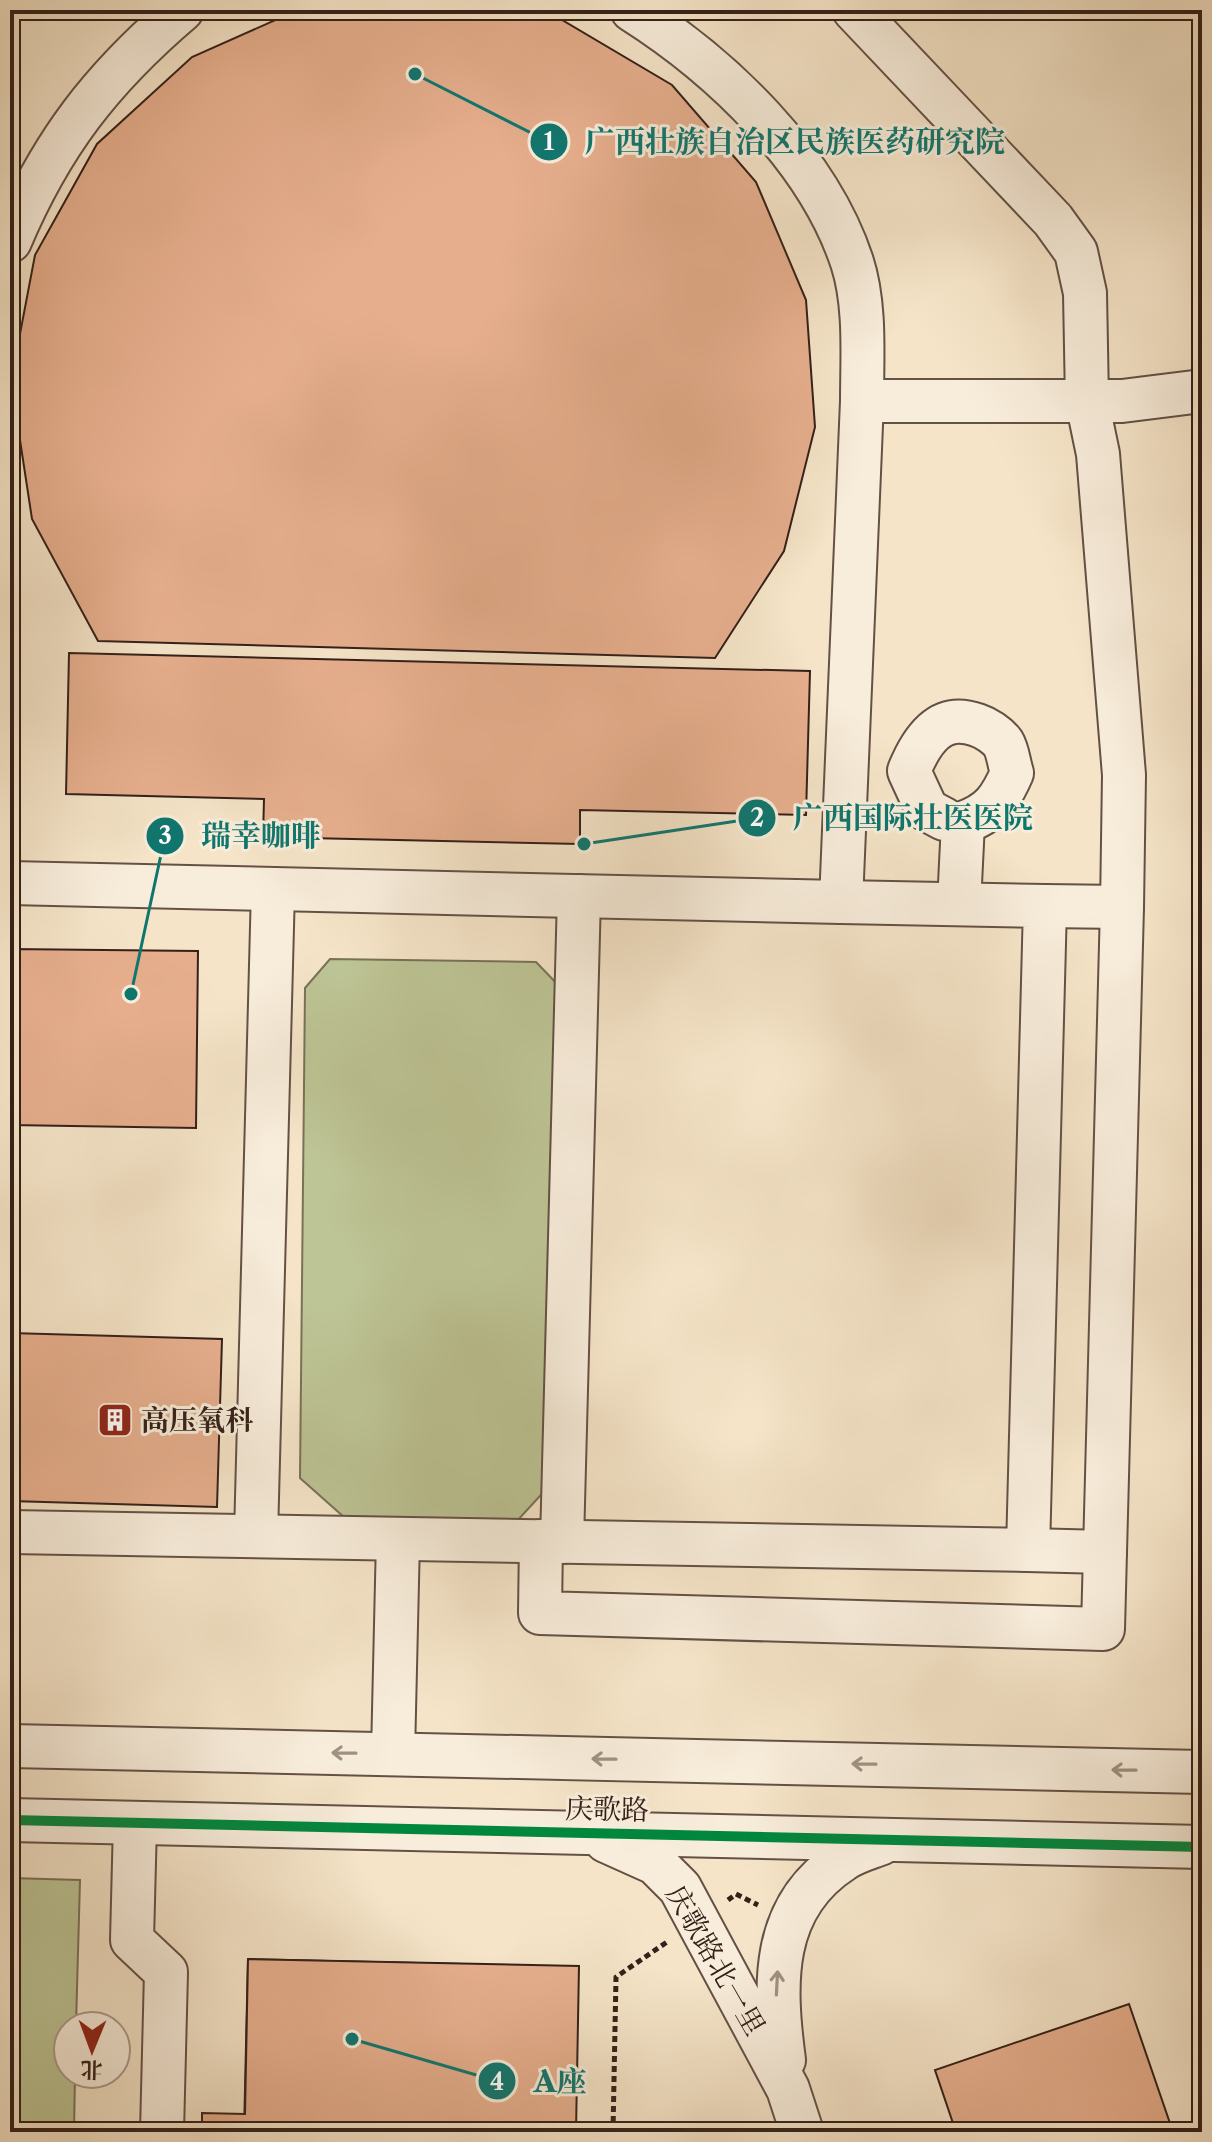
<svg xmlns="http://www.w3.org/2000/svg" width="1212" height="2142" font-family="'Libre Caslon Text','Noto Serif SC',serif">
  <rect width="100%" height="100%" fill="#f5e4c8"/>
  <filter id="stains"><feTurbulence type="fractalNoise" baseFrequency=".0025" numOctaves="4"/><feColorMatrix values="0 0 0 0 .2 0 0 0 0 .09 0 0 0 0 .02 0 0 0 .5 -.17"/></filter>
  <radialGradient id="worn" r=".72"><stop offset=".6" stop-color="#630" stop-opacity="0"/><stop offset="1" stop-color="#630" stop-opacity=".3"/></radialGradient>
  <!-- green -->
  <g fill="#bdc495" stroke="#787257" stroke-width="2">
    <path d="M330,959L536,962L564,991L550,1485L517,1521L345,1518L300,1478L305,988Z"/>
    <path d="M10,1878L80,1880L76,2026H68V2074H75L74,2132H10Z"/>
  </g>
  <!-- building -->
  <g fill="#e6ae8d" stroke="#342019" stroke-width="2">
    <path d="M298,10H518L562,20L672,85L756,182L806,300L815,427L784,551L715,658L98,641L32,519L11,381L35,255L97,144L192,57Z"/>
    <path d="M69,653L810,671L806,815L580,810V844L263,837L264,799L66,794Z"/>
    <path d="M10,949L198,951L196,1128L10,1125Z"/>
    <path d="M10,1333L222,1339L217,1507L10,1501Z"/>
    <path d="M248,1959L460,1964L456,2132H244Z"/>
    <path d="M248,1959L579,1966L576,2132H202V2113L245,2114Z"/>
    <path d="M1129,2004L1173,2132H956L935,2070Z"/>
  </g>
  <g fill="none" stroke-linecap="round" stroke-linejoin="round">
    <!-- minor casing -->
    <g stroke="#645145" stroke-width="46">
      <g id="minor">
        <path d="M632,10C722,67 818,159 852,262C866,305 862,357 862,401H1122L1202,391"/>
        <path d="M854,10L1053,220L1076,252L1085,293L1087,401L1098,454L1124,775L1122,907L1045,906"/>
        <path d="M10,241C51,144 101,79 182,10"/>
        <path d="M944,819L927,810L909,771C922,739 940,712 977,725C986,728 997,735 1003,743C1008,751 1009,764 1012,773C1000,800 991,813 963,823L959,904"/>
        <path d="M10,883L841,902L862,401"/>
        <path d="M10,1532L1028,1550L1045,906L841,902"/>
        <path d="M256,1536L273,889"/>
        <path d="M541,1541L540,1613L1103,1629L1105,1552"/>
        <path d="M562,1542L579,896"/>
        <path d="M1028,1550L1105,1552L1122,907"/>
        <path d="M10,1746L1202,1772"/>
        <path d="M393,1754L398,1539"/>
        <path d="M10,1820L1202,1847"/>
        <path d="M135,1823L132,1940L166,1972L162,2132"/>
        <path d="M606,1841L655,1863L680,1888L788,2089L802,2132"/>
        <path d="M784,2060C774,1985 770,1907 843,1860C854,1852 870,1848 882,1843"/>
      </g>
    </g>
    <!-- path -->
    <g stroke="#342019" stroke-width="5" stroke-dasharray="6 4" stroke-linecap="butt">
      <path d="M728,1900L736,1894L758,1905"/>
      <path d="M613,2132L616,1977L667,1942"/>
    </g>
    <!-- minor -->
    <use href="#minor" stroke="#f8eddb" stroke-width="42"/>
    <!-- cycleway casing -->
    <g stroke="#f8eddb" stroke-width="15">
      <path id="cycleway" d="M10,1820L1202,1847"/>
    </g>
    <!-- cycleway -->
    <use href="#cycleway" stroke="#00873e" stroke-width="10"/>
  </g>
  <!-- one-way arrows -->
  <defs><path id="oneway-shaft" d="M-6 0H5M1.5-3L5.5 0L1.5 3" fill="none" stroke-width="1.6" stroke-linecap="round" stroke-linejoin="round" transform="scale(2)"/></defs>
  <g stroke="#a09184">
    <use href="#oneway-shaft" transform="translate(344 1753) rotate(-179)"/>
    <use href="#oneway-shaft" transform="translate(604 1759) rotate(-179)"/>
    <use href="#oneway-shaft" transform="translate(864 1764) rotate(-179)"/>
    <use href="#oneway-shaft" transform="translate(1124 1770) rotate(-179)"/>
    <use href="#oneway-shaft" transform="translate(777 1983) rotate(-87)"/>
  </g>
  <!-- icons -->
  <defs>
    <g id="building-square" transform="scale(1.8)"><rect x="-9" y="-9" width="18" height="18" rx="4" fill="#8f2418" stroke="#f8eddb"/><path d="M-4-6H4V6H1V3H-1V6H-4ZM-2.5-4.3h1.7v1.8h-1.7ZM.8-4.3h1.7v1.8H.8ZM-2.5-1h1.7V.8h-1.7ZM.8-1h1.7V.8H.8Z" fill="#fff"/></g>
  </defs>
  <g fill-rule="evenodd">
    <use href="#building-square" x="115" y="1420"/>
  </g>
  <g text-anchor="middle" stroke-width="6" stroke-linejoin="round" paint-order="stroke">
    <!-- poi labels -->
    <g font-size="28" font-weight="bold" fill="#342019" stroke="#f8eddb" text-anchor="start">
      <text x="141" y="1430">高压氧科</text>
    </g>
    <!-- street labels -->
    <g font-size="28" fill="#342019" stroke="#f8eddb">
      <text transform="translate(607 1809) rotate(1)" y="10">庆歌路</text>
      <text transform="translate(716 1960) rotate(60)" y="10">庆歌路北一里</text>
    </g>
  </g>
  <!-- callouts -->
  <path fill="none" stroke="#0f766e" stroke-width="3" d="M415 74L549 142M584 844L757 818M131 994L165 836M352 2039L497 2081"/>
  <g fill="#0f766e" stroke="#f8eddb" stroke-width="3">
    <circle cx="415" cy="74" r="8"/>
    <circle cx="584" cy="844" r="8"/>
    <circle cx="131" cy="994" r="8"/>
    <circle cx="352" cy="2039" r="8"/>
    <circle cx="549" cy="142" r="20"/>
    <circle cx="757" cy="818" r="20"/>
    <circle cx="165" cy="836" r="20"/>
    <circle cx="497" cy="2081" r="20"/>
  </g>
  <g font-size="24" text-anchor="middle" font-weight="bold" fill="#fff">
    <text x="549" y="150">1</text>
    <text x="757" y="826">2</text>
    <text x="165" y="844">3</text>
    <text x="497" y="2090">4</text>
  </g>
  <g font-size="30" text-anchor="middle" font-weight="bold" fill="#0f766e" stroke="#f8eddb" stroke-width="6" stroke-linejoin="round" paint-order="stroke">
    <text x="795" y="152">广西壮族自治区民族医药研究院</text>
    <text x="913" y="828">广西国际壮医医院</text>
    <text x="261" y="846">瑞幸咖啡</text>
    <text x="560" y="2092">A座</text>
  </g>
  <!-- margin -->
  <rect width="1212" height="2142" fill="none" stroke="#f5e4c8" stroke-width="40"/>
  <rect x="12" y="12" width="1188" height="2118" fill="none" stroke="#342019" stroke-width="4"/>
  <rect x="20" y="20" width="1172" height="2102" fill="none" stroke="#342019" stroke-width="2"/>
  <!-- north arrow -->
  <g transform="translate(92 2050) rotate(181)"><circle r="38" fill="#f8eddb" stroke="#aa9b8d" stroke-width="2"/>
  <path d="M0-6L14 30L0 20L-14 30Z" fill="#8f2418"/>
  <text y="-12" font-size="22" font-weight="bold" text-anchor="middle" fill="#342019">北</text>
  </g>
  <rect width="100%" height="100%" filter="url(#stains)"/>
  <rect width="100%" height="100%" fill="url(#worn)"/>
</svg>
